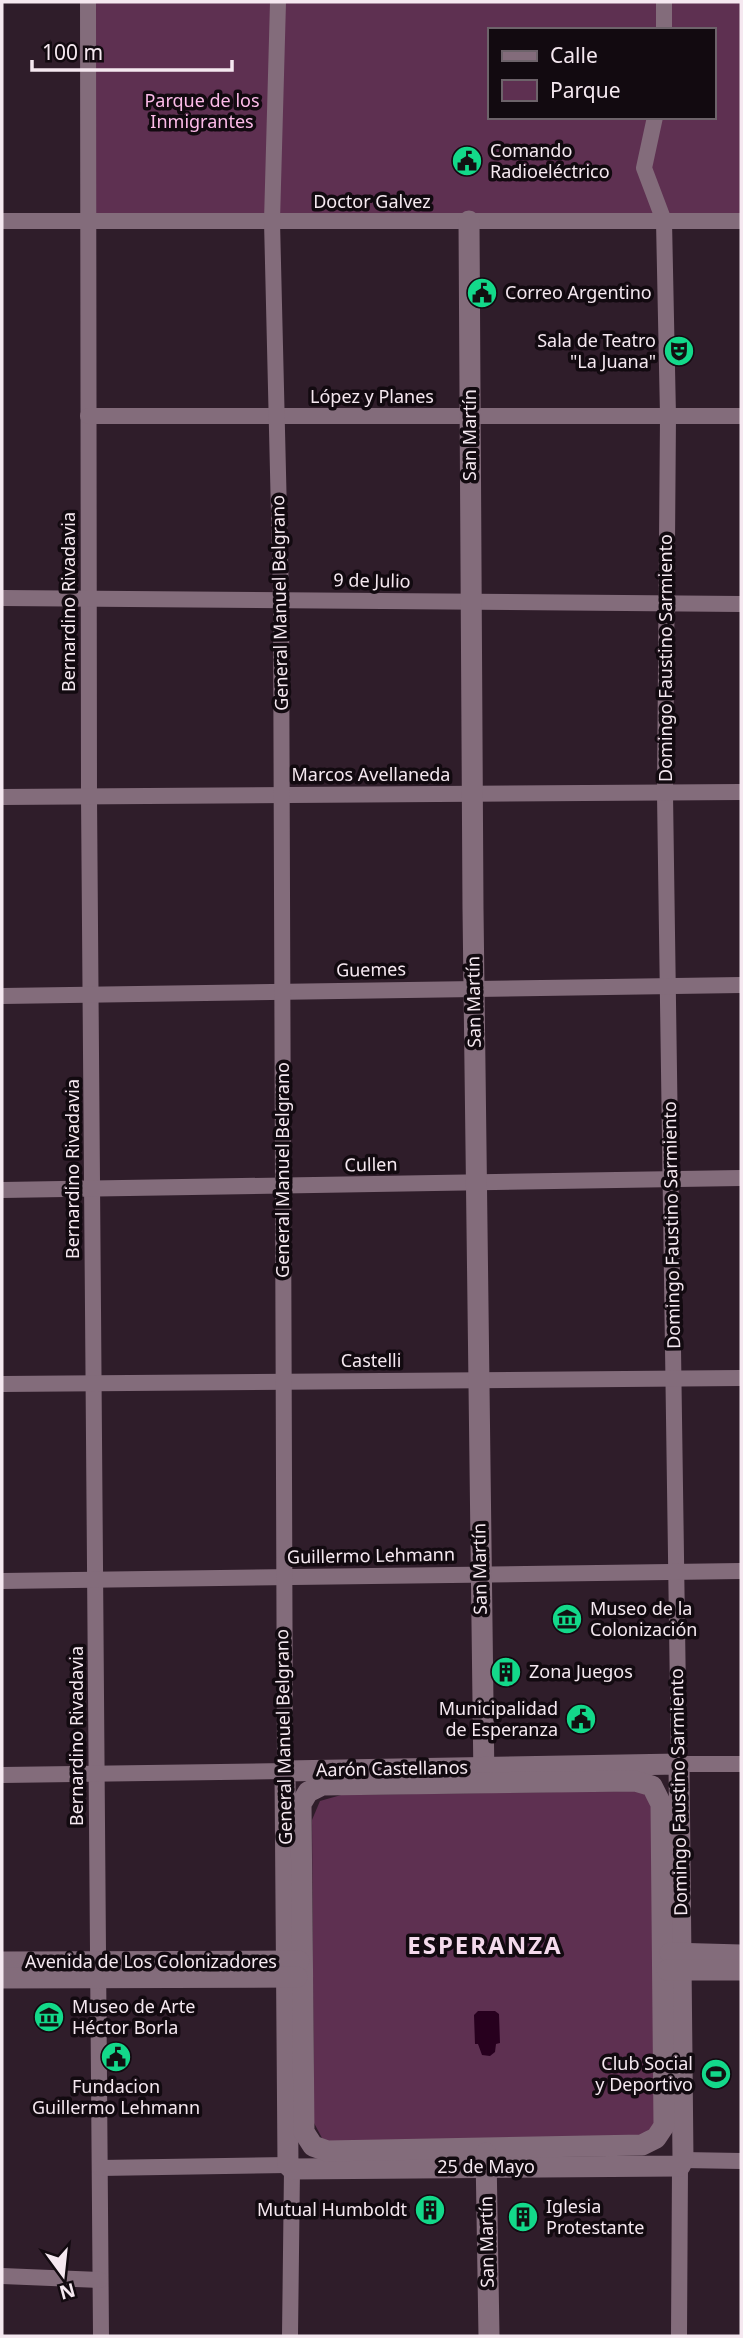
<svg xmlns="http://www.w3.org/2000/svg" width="743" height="2338" font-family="'Noto Sans',sans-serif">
  <rect width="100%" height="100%" fill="#2f1d2a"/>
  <!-- green -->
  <g fill="#5e3051" fill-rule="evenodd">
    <path d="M88,2H741V221H87ZM489,30H713V117H489Z"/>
    <path d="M634,1791L643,1793L654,1805L658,2122L645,2136L329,2142L322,2138L314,2123L312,1820L320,1801L341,1795Z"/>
  </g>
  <!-- water -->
  <path fill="#27001e" d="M478,2011H495L499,2014L500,2043L496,2044L495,2052L490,2056L482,2055L478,2044H475L474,2015Z"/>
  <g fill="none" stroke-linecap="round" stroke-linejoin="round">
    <!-- street -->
    <g stroke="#836c7b" stroke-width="16">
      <path d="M88,2L89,796L101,2336"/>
      <path d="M664,30V2"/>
      <path d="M655,117L644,168L664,221L668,416L665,794L679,1764H741"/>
      <path d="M2,221H741"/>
      <path d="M88,416H741"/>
      <path d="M2,598L741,604"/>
      <path d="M2,797L741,792"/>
      <path d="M2,996L741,985"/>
      <path d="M2,1190L741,1178"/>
      <path d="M2,1384L741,1378"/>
      <path d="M2,1581L741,1571"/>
      <path d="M2,1775L285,1771L281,598L272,221L278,2"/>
      <path d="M683,2160L741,2161"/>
      <path d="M100,2168L288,2165"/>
      <path d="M2,2276L100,2280"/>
      <path d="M290,2336L292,2169"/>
      <path d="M679,2336L680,2166"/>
    </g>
    <!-- secondary -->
    <g stroke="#836c7b" stroke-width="21">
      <path d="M469,221L473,909L484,1782"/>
      <path d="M679,1764L683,2160L680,2166L292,2169L288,2165L285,1771Z"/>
      <path d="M635,1781L652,1786L661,1804L664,2126L656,2138L642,2145L327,2151L313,2146L304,2132L301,1804L308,1792L322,1785Z"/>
      <path d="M670,1953L741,1955"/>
      <path d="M2,1962L299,1961"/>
      <path d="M667,1970H741"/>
      <path d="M2,1978L297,1977"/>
      <path d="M486,2153L489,2336"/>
    </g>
  </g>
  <!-- icons -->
  <defs>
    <g id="civic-disc" transform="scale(1.575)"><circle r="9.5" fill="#13d98a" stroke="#120a10"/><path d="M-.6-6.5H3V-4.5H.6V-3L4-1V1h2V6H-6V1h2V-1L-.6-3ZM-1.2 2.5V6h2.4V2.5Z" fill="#111"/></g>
    <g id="theatre-disc" transform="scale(1.575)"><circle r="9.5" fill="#13d98a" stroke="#120a10"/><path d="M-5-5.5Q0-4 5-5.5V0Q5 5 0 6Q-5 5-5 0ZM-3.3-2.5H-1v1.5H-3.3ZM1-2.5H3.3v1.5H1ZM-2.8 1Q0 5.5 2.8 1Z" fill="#111"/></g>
    <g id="museum-disc" transform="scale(1.575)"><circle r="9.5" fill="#13d98a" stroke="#120a10"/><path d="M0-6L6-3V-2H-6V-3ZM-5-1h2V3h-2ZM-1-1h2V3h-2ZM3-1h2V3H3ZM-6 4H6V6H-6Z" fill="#111"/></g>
    <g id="building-disc" transform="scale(1.575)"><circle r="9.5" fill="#13d98a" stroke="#120a10"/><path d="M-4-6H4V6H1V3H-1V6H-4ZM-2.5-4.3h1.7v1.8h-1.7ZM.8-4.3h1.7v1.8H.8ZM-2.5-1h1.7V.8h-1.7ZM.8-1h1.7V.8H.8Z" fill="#111"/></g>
    <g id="stadium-disc" transform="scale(1.575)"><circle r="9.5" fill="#13d98a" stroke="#120a10"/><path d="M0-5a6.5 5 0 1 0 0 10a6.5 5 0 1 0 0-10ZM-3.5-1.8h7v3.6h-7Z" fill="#111"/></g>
  </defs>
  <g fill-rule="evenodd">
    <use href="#civic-disc" x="467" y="161"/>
    <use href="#civic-disc" x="482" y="293"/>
    <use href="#theatre-disc" x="679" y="351"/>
    <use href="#museum-disc" x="567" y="1619"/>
    <use href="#building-disc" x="506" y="1672"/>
    <use href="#civic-disc" x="581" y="1719"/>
    <use href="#museum-disc" x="49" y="2017"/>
    <use href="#civic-disc" x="116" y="2057"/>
    <use href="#stadium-disc" x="716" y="2074"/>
    <use href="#building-disc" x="430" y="2210"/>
    <use href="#building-disc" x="523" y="2217"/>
  </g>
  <g text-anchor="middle" stroke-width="7" stroke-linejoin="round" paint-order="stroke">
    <!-- park labels -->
    <g font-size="18" fill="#fdbbe9" stroke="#120a10">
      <text x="202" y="107">Parque de los<tspan x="202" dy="21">Inmigrantes</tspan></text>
    </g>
    <!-- poi labels -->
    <g font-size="18" fill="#f5e8f0" stroke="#120a10" text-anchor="start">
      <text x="490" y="157">Comando<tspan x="490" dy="21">Radioeléctrico</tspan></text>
      <text x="505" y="299">Correo Argentino</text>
      <text x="656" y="347" text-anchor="end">Sala de Teatro<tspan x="656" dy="21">"La Juana"</tspan></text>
      <text x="590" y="1615">Museo de la<tspan x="590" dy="21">Colonización</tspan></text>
      <text x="529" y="1678">Zona Juegos</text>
      <text x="558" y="1715" text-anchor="end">Municipalidad<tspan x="558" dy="21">de Esperanza</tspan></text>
      <text x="72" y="2013">Museo de Arte<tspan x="72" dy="21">Héctor Borla</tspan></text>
      <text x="693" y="2070" text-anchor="end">Club Social<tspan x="693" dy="21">y Deportivo</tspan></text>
      <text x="116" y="2093" text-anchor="middle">Fundacion<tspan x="116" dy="21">Guillermo Lehmann</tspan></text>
      <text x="546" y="2213">Iglesia<tspan x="546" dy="21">Protestante</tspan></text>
      <text x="407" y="2216" text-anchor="end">Mutual Humboldt</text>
    </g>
    <!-- street labels -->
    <g font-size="18" fill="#f5e8f0" stroke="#120a10">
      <text x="372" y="208">Doctor Galvez</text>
      <text x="372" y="403">López y Planes</text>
      <text transform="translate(470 435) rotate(-90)" y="6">San Martín</text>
      <text transform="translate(372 581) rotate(1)" y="6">9 de Julio</text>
      <text transform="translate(69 602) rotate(-90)" y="6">Bernardino Rivadavia</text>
      <text transform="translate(280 603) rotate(-91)" y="6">General Manuel Belgrano</text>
      <text transform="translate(666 658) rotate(-90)" y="6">Domingo Faustino Sarmiento</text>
      <text x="371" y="781">Marcos Avellaneda</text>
      <text transform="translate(371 970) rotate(-1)" y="6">Guemes</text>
      <text transform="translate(474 1002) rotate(-91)" y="6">San Martín</text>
      <text transform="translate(371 1165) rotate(-1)" y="6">Cullen</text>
      <text transform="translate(73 1169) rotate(-90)" y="6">Bernardino Rivadavia</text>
      <text transform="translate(283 1170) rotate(-90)" y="6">General Manuel Belgrano</text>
      <text transform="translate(672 1225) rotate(-91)" y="6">Domingo Faustino Sarmiento</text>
      <text x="371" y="1367">Castelli</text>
      <text transform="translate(371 1556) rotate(-1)" y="6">Guillermo Lehmann</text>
      <text transform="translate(480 1569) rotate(-91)" y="6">San Martín</text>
      <text transform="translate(77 1736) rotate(-90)" y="6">Bernardino Rivadavia</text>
      <text transform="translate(284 1737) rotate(-91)" y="6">General Manuel Belgrano</text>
      <text transform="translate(392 1769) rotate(-1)" y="6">Aarón Castellanos</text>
      <text transform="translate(679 1792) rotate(-91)" y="6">Domingo Faustino Sarmiento</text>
      <text x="151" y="1968">Avenida de Los Colonizadores</text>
      <text x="486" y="2173">25 de Mayo</text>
      <text transform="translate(487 2242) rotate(-91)" y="6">San Martín</text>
    </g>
    <!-- district labels -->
    <g font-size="24" font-weight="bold" letter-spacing="2" fill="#f4daec" stroke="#120a10">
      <text x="485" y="1954">ESPERANZA</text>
    </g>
  </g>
  <!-- border -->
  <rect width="743" height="2338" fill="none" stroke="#f5e8f0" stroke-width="7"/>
  <!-- legend -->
  <rect x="488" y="28" width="228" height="91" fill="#120a10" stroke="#6d636a" stroke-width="2"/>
  <rect x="502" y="51" width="35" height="10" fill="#836c7b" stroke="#6d636a" stroke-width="2"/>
  <text x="550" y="63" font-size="21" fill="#f5e8f0">Calle</text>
  <rect x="502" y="80" width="35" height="21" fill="#5e3051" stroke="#6d636a" stroke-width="2"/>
  <text x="550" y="98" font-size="21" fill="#f5e8f0">Parque</text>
  <!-- north arrow -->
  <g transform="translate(63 2275) rotate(165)" stroke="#120a10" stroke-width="5" paint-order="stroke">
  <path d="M0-5L12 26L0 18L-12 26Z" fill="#f5e8f0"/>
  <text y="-10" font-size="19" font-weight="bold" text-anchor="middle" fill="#f5e8f0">N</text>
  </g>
  <!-- scale -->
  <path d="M32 60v10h200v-10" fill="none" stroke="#f5e8f0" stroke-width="3.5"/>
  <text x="42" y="60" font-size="21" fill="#f5e8f0" stroke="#120a10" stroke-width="5" paint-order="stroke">100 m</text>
</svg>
